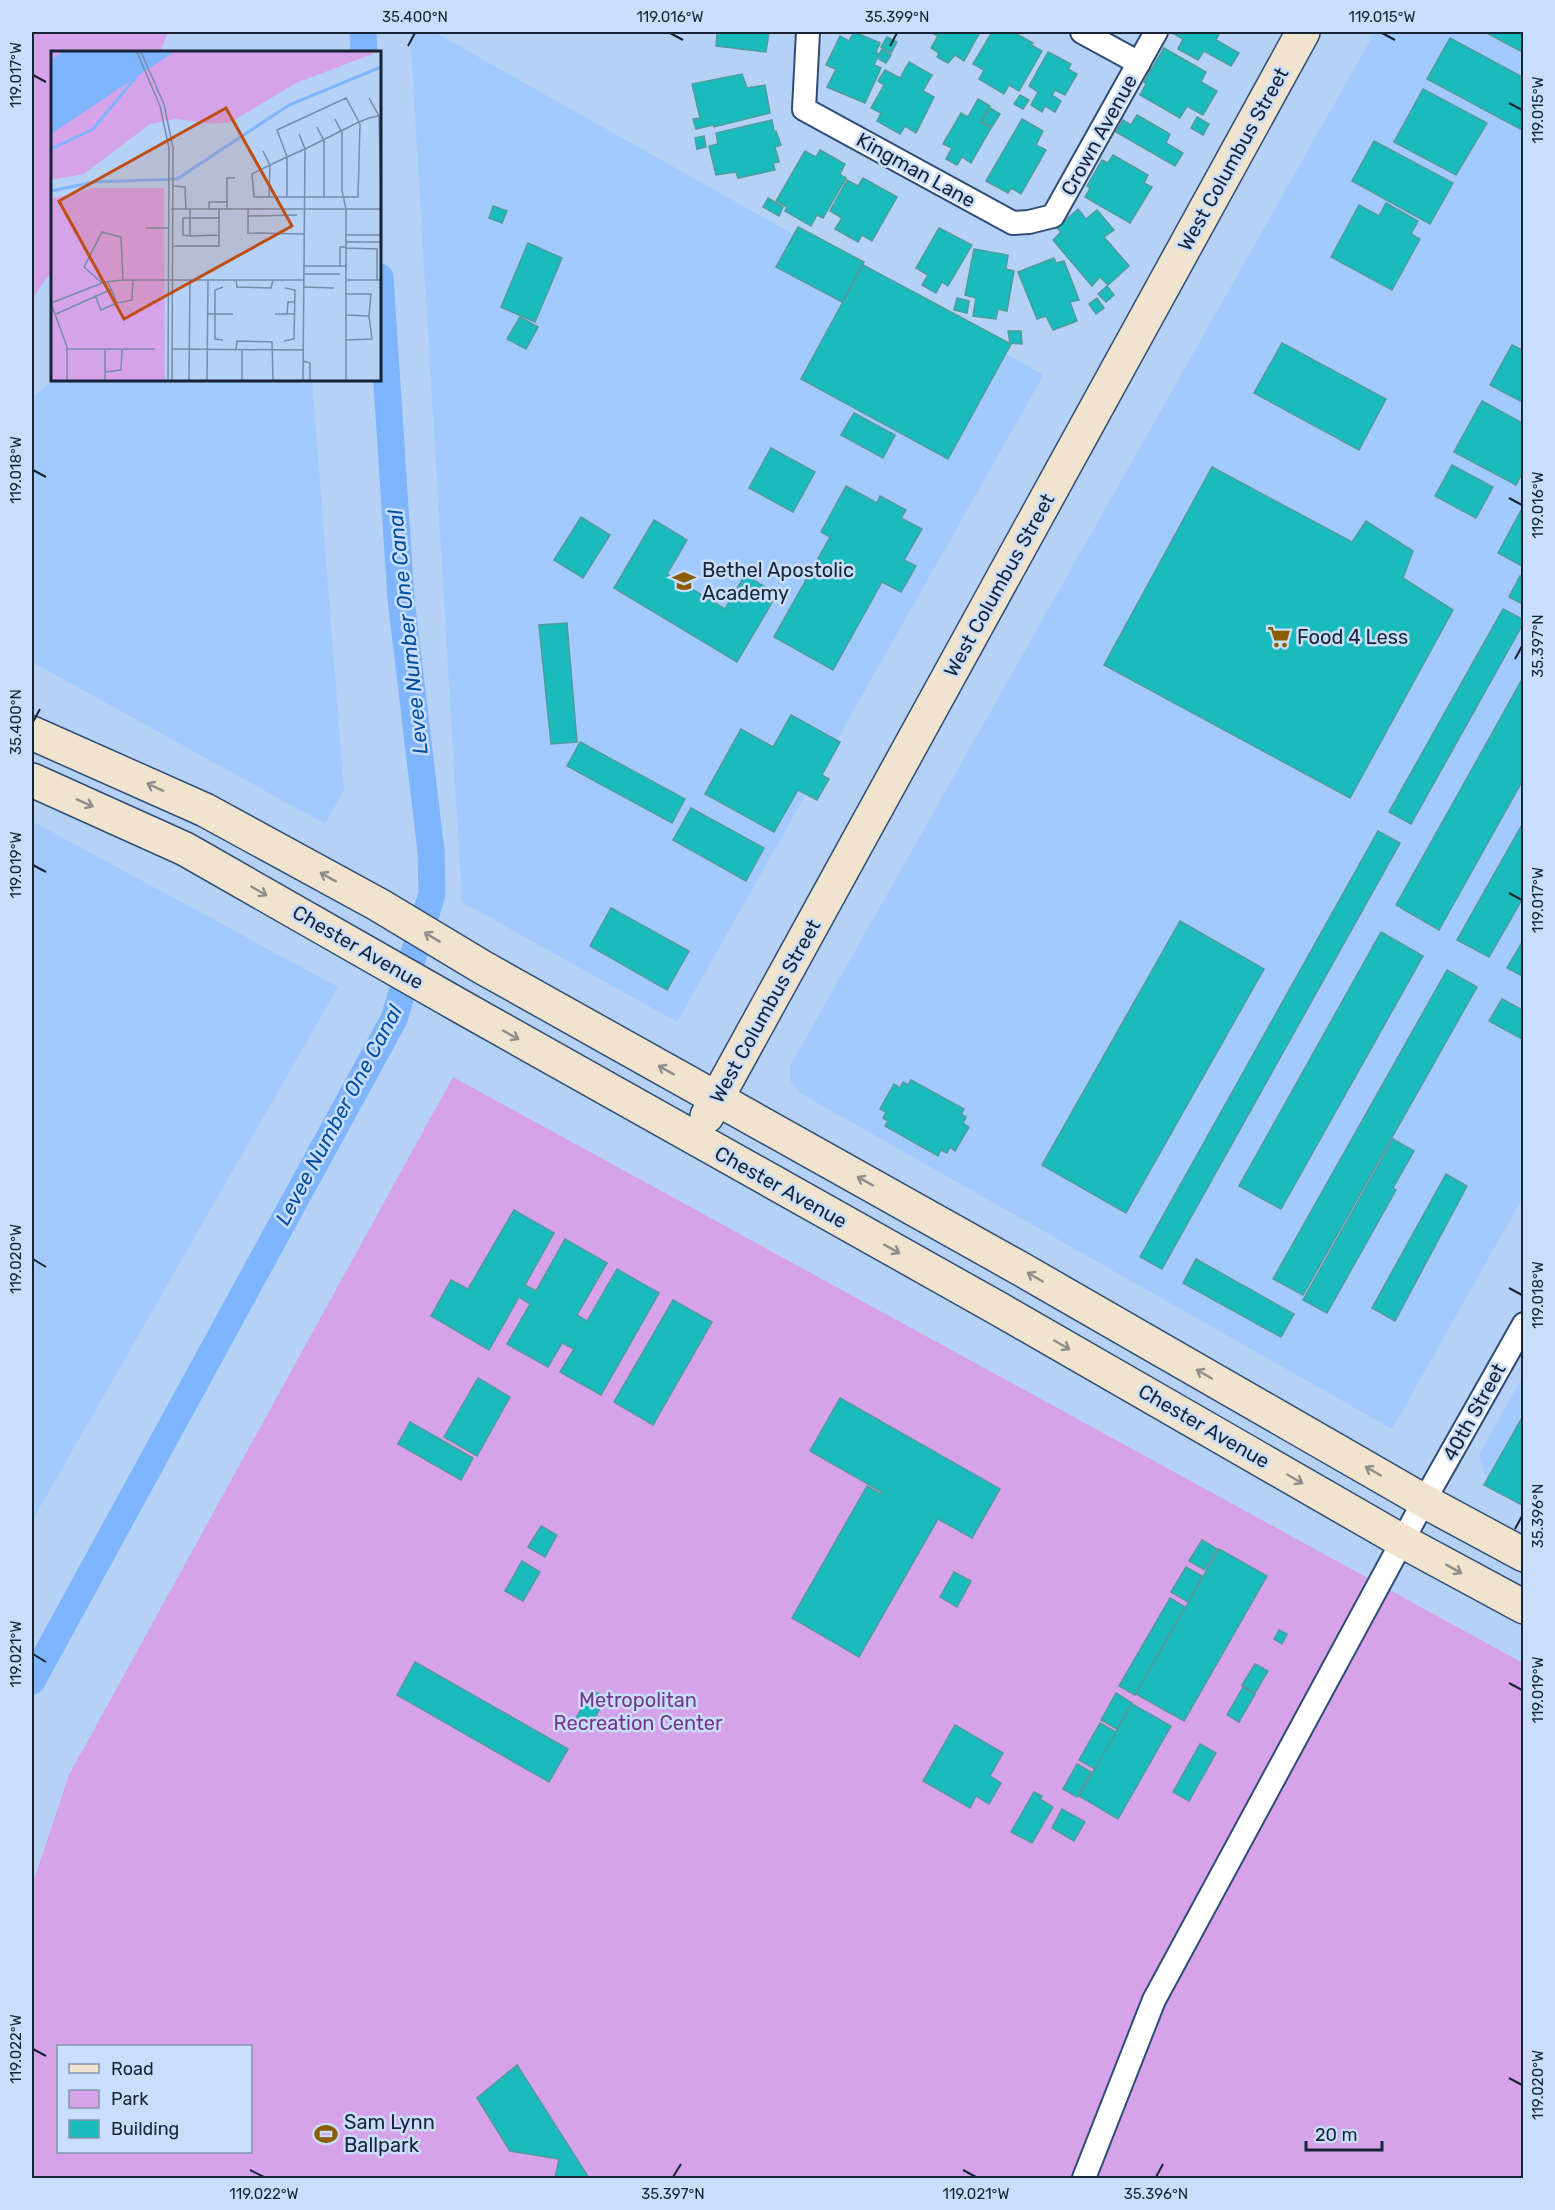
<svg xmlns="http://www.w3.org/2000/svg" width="1555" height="2210" font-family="Rubik,sans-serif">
  <rect width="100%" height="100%" fill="#b6d1f6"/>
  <!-- built -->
  <g fill="#a3cafe">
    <path d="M410,32H434L1042,374L1043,376L677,1022L462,902Z"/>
    <path d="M1375,32H1523V1197L1392,1429L800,1093L791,1082L790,1066Z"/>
    <path d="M53,380H312L344,790L325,824L32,662V398Z"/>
    <path d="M32,821L338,987L32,1521Z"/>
    <path d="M1523,1376V1495L1484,1473L1479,1455Z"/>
  </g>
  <!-- green -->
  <g fill="#d6a3ea" fill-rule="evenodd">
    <path d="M32,32H168L160,52H52V271L32,299Z"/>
    <path d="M453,1077L1523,1663V2178H32V1886L69,1775ZM58,2046H250V2152H58Z"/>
  </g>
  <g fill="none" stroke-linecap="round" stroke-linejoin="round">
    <!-- canal -->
    <g stroke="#7fb5fd" stroke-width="27">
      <path d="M363,32L364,52"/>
      <path d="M32,1681L394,1019L432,894L431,851L401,599L380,277"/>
    </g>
  </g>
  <!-- building -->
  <g fill="#1abbbd" stroke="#509b9b" stroke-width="1.5">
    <path d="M717,32H769L766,52L716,46Z"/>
    <path d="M854,32L880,43L876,52L879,54L874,65L881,68L865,103L827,87L836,69L826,65L840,36L849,41Z"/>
    <path d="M930,32H974L979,34L964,61L955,55L948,63L937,57L939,53L931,48L938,36Z"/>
    <path d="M992,32H1013L1033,43L1031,45L1042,51L1019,91L1009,85L1004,94L979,79L984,70L973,64Z"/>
    <path d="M1171,32H1220L1216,40L1239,53L1231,66L1204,51L1198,60L1178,49L1183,39Z"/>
    <path d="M1485,32H1524V53Z"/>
    <path d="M887,37L897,42L891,53L881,47Z"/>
    <path d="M1450,38L1524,78V131L1427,79Z"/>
    <path d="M1164,48L1206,72L1201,82L1217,91L1203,115L1187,106L1180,118L1140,95L1146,84L1144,82Z"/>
    <path d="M882,49L891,55L886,63L877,58Z"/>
    <path d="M1048,52L1071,64L1068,69L1077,74L1065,95L1055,90L1052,95L1061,101L1055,112L1045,106L1042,112L1031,105L1038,92L1029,86Z"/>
    <path d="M909,62L932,75L923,91L934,97L916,133L905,126L900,134L877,121L881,113L871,108L884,85L878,81L885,70L900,78Z"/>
    <path d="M742,74L747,88L765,85L770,113L714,127L713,125L696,129L693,119L700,118L692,84Z"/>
    <path d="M1423,89L1487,123L1456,175L1394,142Z"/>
    <path d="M1020,95L1029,100L1023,109L1014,104Z"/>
    <path d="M978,99L990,106L981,122L991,128L971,163L962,157L957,165L946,159L952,148L943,144L961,113L968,117Z"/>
    <path d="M990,108L1000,114L992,127L982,121Z"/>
    <path d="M1137,115L1170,134L1166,143L1183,153L1175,166L1116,132L1123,120L1131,125Z"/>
    <path d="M1197,117L1209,124L1203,135L1191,128Z"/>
    <path d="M1022,119L1043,131L1036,145L1046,150L1021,194L1011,188L1008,193L986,181Z"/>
    <path d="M772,120L774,132L776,131L781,145L775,147L779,162L773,163L775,170L738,178L736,172L716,175L709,146L718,144L716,133Z"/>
    <path d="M704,136L706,147L697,149L695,138Z"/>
    <path d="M1374,141L1453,183L1430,224L1352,181Z"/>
    <path d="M820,150L845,164L840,174L846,178L823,218L817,215L811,226L785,211L787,207L776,201L805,151L816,157Z"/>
    <path d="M1113,155L1148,175L1144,183L1152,187L1130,223L1085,197L1090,188L1087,186L1102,160L1108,163Z"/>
    <path d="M863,178L897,197L872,241L862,235L858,242L835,229L842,218L830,211L847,180L858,186Z"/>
    <path d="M768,198L783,207L779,216L763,207Z"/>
    <path d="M1386,203L1418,221L1411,234L1420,239L1392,290L1331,257L1359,205L1379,216Z"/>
    <path d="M493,206L507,211L502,223L489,218Z"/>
    <path d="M1078,209L1086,219L1097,210L1114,230L1104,237L1129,266L1108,285L1100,277L1092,286L1053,240L1061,232L1057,228Z"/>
    <path d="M798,227L864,262L842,302L776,267Z"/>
    <path d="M939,228L972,245L948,286L942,282L936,293L922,285L928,275L916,268Z"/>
    <path d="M528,243L562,258L535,322L501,307Z"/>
    <path d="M974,249L1008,255L1006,269L1014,271L1007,311L998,309L996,319L973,316L976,298L965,295Z"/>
    <path d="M1054,258L1056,263L1064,261L1079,300L1070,302L1077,321L1053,330L1046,316L1037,319L1018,272Z"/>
    <path d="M863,265L1011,344L948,459L801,379Z"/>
    <path d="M1107,286L1114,295L1106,302L1098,294Z"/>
    <path d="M957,298L969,301L967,313L954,310Z"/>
    <path d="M1097,298L1104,308L1096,314L1089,304Z"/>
    <path d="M520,317L538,327L526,349L507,339Z"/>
    <path d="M1008,331H1021L1022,344L1010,343Z"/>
    <path d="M1282,343L1386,399L1359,450L1254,393Z"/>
    <path d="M1512,345L1524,351V403L1490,385Z"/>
    <path d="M1482,401L1524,424V470L1516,485L1454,452Z"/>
    <path d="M854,413L895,435L883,458L841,435Z"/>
    <path d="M771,448L815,472L793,512L749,488Z"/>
    <path d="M1452,465L1493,487L1476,518L1435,496Z"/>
    <path d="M1212,467L1352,542L1366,521L1413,551L1403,578L1453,610L1350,798L1104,665Z"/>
    <path d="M846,486L877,503L880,496L906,510L901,518L922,529L904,560L916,566L901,592L882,582L833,670L774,637L830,537L821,532Z"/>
    <path d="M1524,505V567L1498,553Z"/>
    <path d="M581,517L610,535L583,578L554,560Z"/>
    <path d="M654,520L687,540L667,574L725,609L745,575L777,594L737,662L614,588Z"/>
    <path d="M1520,576L1524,578V605L1509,597Z"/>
    <path d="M1503,609L1524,620V622L1411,824L1389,812Z"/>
    <path d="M567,623L577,742L551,744L539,625Z"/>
    <path d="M1524,676V778L1439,930L1396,905Z"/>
    <path d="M791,715L840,742L822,775L829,779L817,800L798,790L774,832L705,794L741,729L773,747Z"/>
    <path d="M580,742L685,799L672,823L567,766Z"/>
    <path d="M691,808L764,848L746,881L673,840Z"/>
    <path d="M1524,821V896L1489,957L1457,940Z"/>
    <path d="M1378,831L1400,843L1162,1269L1140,1257Z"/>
    <path d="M611,908L689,951L667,990L590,946Z"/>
    <path d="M1180,921L1264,969L1126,1213L1042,1165Z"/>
    <path d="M1381,932L1423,956L1281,1209L1239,1186Z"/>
    <path d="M1524,939V977L1507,968Z"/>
    <path d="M1447,970L1477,987L1303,1295L1273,1279Z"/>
    <path d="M1502,999L1524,1011V1040L1489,1021Z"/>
    <path d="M911,1080L964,1109L961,1114L966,1117L963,1123L969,1127L955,1151L950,1147L947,1153L941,1150L938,1156L885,1126L888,1121L883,1118L886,1112L880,1109L894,1084L900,1088L903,1082L908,1085Z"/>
    <path d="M1393,1139L1414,1151L1393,1188L1396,1190L1327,1313L1303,1300Z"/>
    <path d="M1446,1174L1467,1186L1395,1321L1372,1308Z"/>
    <path d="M514,1210L554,1233L525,1285L536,1291L565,1239L607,1263L577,1315L587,1321L617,1269L659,1293L601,1395L560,1372L574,1349L562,1343L548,1367L507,1344L530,1304L519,1297L489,1350L431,1316L451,1280L468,1289Z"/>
    <path d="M1196,1259L1294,1314L1281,1337L1183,1283Z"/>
    <path d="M673,1300L712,1322L653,1425L614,1402Z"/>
    <path d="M478,1378L510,1397L477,1456L444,1437Z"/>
    <path d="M840,1398L1000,1489L972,1538L938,1519L859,1657L792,1618L867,1486L881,1494L882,1492L810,1451Z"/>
    <path d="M1524,1414V1506L1484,1485Z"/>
    <path d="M410,1422L473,1458L461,1480L398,1444Z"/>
    <path d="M541,1526L557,1535L545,1557L528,1547Z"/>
    <path d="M1202,1540L1217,1549L1205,1570L1189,1561Z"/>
    <path d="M1219,1549L1267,1576L1184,1721L1136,1694Z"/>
    <path d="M522,1561L540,1572L523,1601L505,1591Z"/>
    <path d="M1186,1567L1202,1576L1188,1602L1171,1592Z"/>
    <path d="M954,1572L971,1581L957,1607L940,1597Z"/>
    <path d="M1170,1598L1185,1607L1135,1695L1119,1686Z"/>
    <path d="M1279,1630L1287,1634L1282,1644L1274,1639Z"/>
    <path d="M415,1662L568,1749L549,1782L397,1695Z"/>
    <path d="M1255,1664L1268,1671L1255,1693L1242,1685Z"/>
    <path d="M1243,1687L1255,1694L1239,1722L1227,1715Z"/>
    <path d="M592,1690L606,1698L590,1726L576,1718Z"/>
    <path d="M1116,1693L1132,1703L1117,1729L1101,1720Z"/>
    <path d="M1132,1704L1171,1726L1118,1819L1079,1796Z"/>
    <path d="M1100,1723L1116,1732L1095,1769L1079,1760Z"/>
    <path d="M955,1725L1003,1753L990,1776L1001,1783L989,1804L976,1796L970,1808L923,1781Z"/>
    <path d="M1200,1744L1216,1753L1189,1801L1173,1792Z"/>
    <path d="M1077,1764L1091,1772L1077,1797L1063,1789Z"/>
    <path d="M1034,1792L1042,1796L1040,1799L1053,1807L1032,1843L1011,1832Z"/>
    <path d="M1062,1809L1085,1822L1074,1841L1052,1828Z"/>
    <path d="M517,2065L589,2178H555L559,2159L510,2151L477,2098Z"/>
  </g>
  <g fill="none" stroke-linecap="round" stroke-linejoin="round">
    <!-- minor casing -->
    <g stroke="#2f4d74" stroke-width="26">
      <g id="minor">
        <path d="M808,32L804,109L1013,223L1029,222L1053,216L1156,32"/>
        <path d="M1082,32L1139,63"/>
        <path d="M1084,2178L1154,2000L1424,1501L1524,1324"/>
      </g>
    </g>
    <!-- secondary casing -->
    <g stroke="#2f4d74" stroke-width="36">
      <g id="secondary">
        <path d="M32,733L205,810L379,905L482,967L1021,1269L1424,1501L1524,1555"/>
        <path d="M32,780L185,849L460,1006L999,1309L1402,1541L1524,1607"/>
        <path d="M707,1116L1303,32"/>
      </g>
    </g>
    <!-- minor -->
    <use href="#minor" stroke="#fff" stroke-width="22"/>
    <!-- secondary -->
    <use href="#secondary" stroke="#f1e4cf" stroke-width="33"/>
  </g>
  <!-- one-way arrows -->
  <defs><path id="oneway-shaft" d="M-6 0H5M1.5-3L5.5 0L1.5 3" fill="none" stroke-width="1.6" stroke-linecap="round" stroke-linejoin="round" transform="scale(1.5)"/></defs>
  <g stroke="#8f8e8a">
    <use href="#oneway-shaft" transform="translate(155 787) rotate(-155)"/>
    <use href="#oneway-shaft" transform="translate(85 803) rotate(24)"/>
    <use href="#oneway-shaft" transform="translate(328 877) rotate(-151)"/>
    <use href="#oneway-shaft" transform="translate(259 891) rotate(30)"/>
    <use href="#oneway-shaft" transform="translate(432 937) rotate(-149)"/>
    <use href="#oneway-shaft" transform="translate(511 1035) rotate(29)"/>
    <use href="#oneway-shaft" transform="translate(666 1070) rotate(-151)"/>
    <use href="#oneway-shaft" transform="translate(865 1181) rotate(-151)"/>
    <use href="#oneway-shaft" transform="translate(892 1249) rotate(29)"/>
    <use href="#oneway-shaft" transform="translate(1035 1277) rotate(-150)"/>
    <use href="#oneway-shaft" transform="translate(1062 1345) rotate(30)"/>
    <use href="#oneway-shaft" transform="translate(1204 1374) rotate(-150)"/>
    <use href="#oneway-shaft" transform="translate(1373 1471) rotate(-150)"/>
    <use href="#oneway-shaft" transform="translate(1295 1479) rotate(30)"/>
    <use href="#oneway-shaft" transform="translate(1454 1569) rotate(29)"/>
  </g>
  <!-- ticks -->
  <path fill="none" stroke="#172435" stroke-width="2" d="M670,33L683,40M1382,33L1395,40M408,46L415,33M890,46L897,33M33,75L46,82M1509,103L1522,110M33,470L46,477M1509,498L1522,505M1515,659L1522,646M33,722L40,709M33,865L46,872M1509,893L1522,900M33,1259L46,1267M1509,1288L1522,1295M1515,1529L1522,1516M33,1654L46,1662M1509,1683L1522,1690M33,2049L46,2056M1509,2078L1522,2085M250,2170L264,2177M963,2170L976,2177M673,2177L681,2164M1156,2177L1163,2164"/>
  <!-- icons -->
  <defs>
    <g id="school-bare" transform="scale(1.8)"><path d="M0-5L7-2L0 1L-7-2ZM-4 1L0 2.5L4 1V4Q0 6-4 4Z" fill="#8a5d00" stroke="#c9defa" stroke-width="2.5" paint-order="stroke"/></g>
    <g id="supermarket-bare" transform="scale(1.8)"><path d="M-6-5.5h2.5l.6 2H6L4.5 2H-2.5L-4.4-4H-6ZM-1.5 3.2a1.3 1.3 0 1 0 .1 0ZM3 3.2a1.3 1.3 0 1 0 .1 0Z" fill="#8a5d00" stroke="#c9defa" stroke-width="2.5" paint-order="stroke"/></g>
    <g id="stadium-bare" transform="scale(1.8)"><path d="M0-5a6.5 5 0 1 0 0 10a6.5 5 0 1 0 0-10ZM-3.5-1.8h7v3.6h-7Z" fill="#8a5d00" stroke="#c9defa" stroke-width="2.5" paint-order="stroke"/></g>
  </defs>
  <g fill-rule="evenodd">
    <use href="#school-bare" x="684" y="581"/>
    <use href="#supermarket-bare" x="1279" y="637"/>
    <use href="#stadium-bare" x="326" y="2134"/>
  </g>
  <g text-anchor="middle" stroke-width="5" stroke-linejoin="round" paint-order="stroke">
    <!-- street labels -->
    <g font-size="20" fill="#172435" stroke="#c9defa">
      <text transform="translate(1099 135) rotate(-61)" y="7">Crown Avenue</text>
      <text transform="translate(1233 159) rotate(-61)" y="7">West Columbus Street</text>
      <text transform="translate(916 170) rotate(29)" y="7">Kingman Lane</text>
      <text transform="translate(999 585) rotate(-61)" y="7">West Columbus Street</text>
      <text transform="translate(358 947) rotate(30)" y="7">Chester Avenue</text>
      <text transform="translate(765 1011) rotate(-61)" y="7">West Columbus Street</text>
      <text transform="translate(781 1187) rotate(29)" y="7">Chester Avenue</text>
      <text transform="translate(1474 1412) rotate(-61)" y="7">40th Street</text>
      <text transform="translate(1204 1426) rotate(30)" y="7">Chester Avenue</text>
    </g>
    <!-- poi labels -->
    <g font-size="20" fill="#172435" stroke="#c9defa" text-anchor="start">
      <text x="702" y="577">Bethel Apostolic<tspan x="702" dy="23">Academy</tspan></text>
      <text x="1297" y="644">Food 4 Less</text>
      <text x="344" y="2129">Sam Lynn<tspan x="344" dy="23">Ballpark</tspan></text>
    </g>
    <!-- park labels -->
    <g font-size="20" fill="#75358c" stroke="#c9defa">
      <text x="638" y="1707">Metropolitan<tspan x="638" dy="23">Recreation Center</tspan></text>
    </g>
    <!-- water labels -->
    <g font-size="21" font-style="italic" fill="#004ea0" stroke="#c9defa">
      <text transform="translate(408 632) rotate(-96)" y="7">Levee Number One Canal</text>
      <text transform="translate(339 1115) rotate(-62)" y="7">Levee Number One Canal</text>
    </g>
  </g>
  <!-- overview -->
  <g transform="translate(51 51)">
    <rect width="330" height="330" fill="#b6d1f6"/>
    <path d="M0,1H327L245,32L180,71L162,73L125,68L99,73L33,123L0,129ZM43,137H113L114,329H0V148Z" fill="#d6a3ea"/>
    <path d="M12,1H123L0,83V8Z" fill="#7fb5fd"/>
    <path fill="none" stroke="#7fb5fd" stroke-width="3" d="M0,98L42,78L85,26M0,140L43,131L126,128L238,54L330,16"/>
    <path fill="none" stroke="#768ca9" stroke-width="1.5" d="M86,1L109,55L118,97L117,329M90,1L113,53L122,97L121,329M318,47L328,65L330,146M284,68L291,82V140L295,158V329M266,76L273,90V146M248,83L254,98L252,329M212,100L219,114L218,146M122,135L134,136L135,158M236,146V106L226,79L295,47L308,71L309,73L307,146H203L201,123L219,114L236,106L254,98L308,71L318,67L327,65M176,151V127H184M197,157V182L253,183M120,158H330M139,158V167H132V184L139,185V167H168M158,158V151H176V158M197,165L246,164M95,177H117M295,184H330M139,185L168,184M295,191H330M122,195H168V158M295,197L326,198V229M252,215H295M289,215V196H295M253,223H289M185,229L186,236L220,237L222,229M296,229H330M57,231L66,252L81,249L82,229M51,232L33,216L51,181L70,186L72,229M253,236L283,237M295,243H320L318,265L295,264M44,244L50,259L66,252M0,252L54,231L72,229H253M0,252L16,296V329M5,263L61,238M156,263H182M224,263H243M236,263L237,251H243M172,289L164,288V239L172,236M295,289L321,288L318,265M233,290L243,288L244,239L234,237M16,298H104M54,298V329M122,298L252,299M185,298L186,290L221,291L222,329M252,310L259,312V329M54,321L70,319L71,299M138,329L139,228M156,329L157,229M191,329V298"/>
    <path fill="#be4e14" fill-opacity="0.15" stroke="#be4e14" stroke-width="3" d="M175,57L241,175L73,268L8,150Z"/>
    <rect width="330" height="330" fill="none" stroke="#172435" stroke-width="3"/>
  </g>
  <!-- border -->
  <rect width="1555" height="2210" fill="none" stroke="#c9defa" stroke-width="66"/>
  <!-- legend -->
  <rect x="57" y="2045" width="195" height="108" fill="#c9defa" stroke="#8294ab" stroke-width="1.5"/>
  <rect x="69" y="2064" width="30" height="9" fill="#f1e4cf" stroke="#8294ab" stroke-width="1.5"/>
  <text x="111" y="2075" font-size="18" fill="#172435">Road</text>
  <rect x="69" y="2090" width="30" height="18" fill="#d6a3ea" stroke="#8294ab" stroke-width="1.5"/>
  <text x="111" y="2105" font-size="18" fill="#172435">Park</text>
  <rect x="69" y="2120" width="30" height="18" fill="#1abbbd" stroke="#8294ab" stroke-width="1.5"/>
  <text x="111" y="2135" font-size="18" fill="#172435">Building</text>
  <!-- scale -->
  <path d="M1306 2141v9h76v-9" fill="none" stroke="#172435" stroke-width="3"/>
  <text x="1315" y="2141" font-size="18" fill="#172435" stroke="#c9defa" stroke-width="4.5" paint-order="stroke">20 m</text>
  <rect x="33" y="33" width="1489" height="2144" fill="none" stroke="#172435" stroke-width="2"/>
  <g font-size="15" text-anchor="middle" fill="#172435">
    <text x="415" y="22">35.400°N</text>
    <text x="670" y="22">119.016°W</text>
    <text x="897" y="22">35.399°N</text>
    <text x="1382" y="22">119.015°W</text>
    <text transform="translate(16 75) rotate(-90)" y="5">119.017°W</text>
    <text transform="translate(1538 110) rotate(-90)" y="5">119.015°W</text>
    <text transform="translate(16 470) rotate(-90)" y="5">119.018°W</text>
    <text transform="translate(1538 505) rotate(-90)" y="5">119.016°W</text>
    <text transform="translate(1538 646) rotate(-90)" y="5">35.397°N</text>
    <text transform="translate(16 722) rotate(-90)" y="5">35.400°N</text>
    <text transform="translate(16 865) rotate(-90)" y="5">119.019°W</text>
    <text transform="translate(1538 900) rotate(-90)" y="5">119.017°W</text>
    <text transform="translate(16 1259) rotate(-90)" y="5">119.020°W</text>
    <text transform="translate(1538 1295) rotate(-90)" y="5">119.018°W</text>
    <text transform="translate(1538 1516) rotate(-90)" y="5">35.396°N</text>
    <text transform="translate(16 1654) rotate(-90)" y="5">119.021°W</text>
    <text transform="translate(1538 1690) rotate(-90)" y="5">119.019°W</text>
    <text transform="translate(16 2049) rotate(-90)" y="5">119.022°W</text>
    <text transform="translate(1538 2085) rotate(-90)" y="5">119.020°W</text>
    <text x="264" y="2199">119.022°W</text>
    <text x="673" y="2199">35.397°N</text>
    <text x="976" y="2199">119.021°W</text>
    <text x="1156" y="2199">35.396°N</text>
  </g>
</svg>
